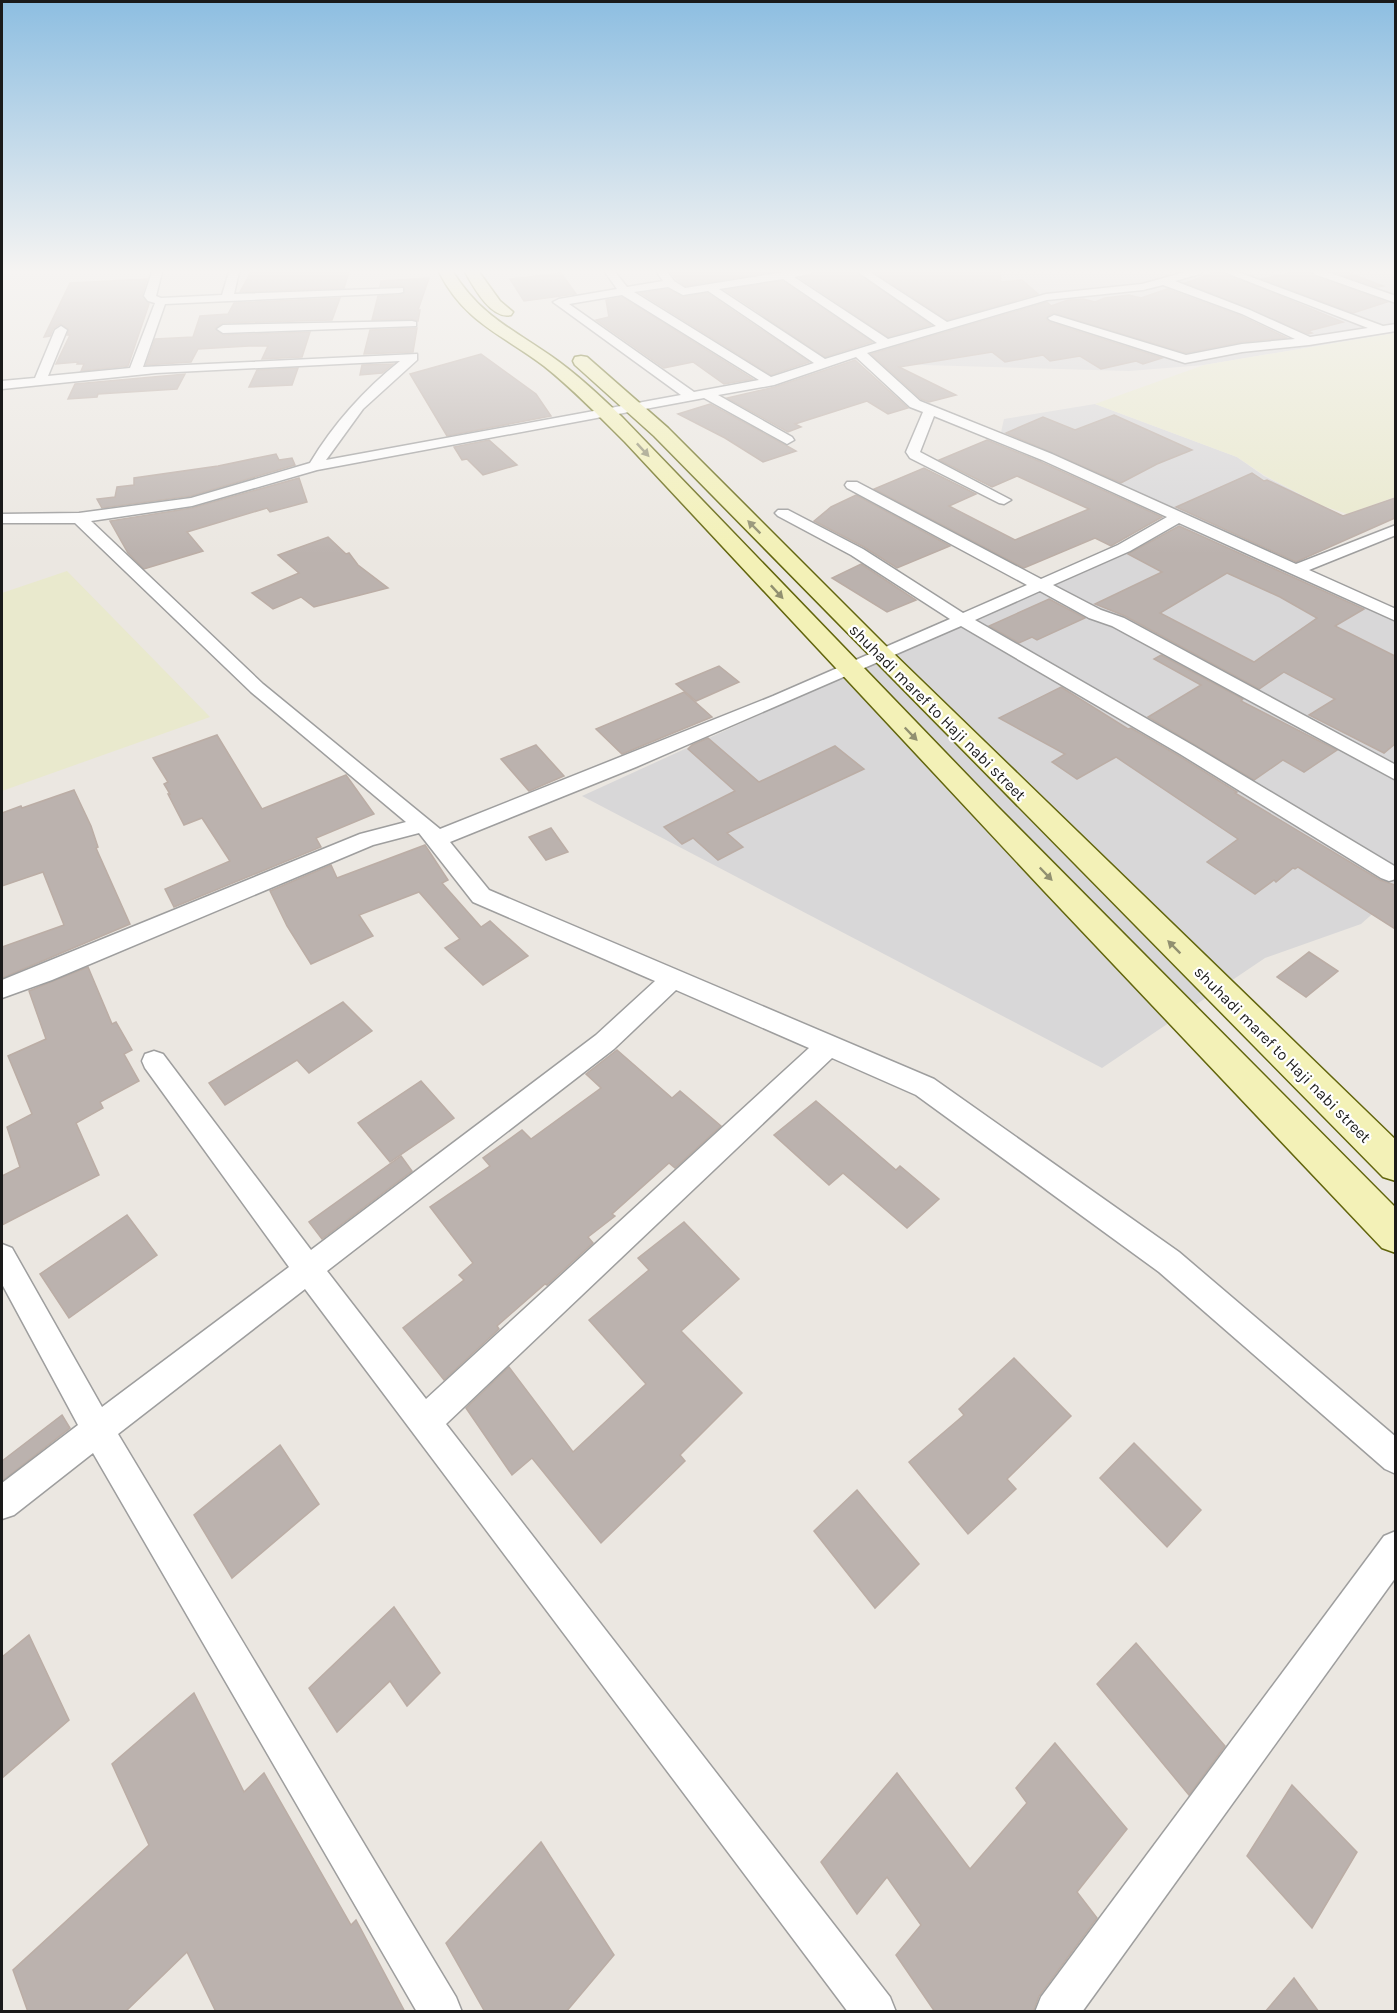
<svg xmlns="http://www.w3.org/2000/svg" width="1397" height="2013" font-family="Karla,sans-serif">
  <rect width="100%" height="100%" fill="#ebe7e1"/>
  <!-- residential -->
  <g fill="#d8d7d8">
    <path d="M663,272H1395V333L1204,365L1129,371L924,365L813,357L743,301L700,300L668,282Z"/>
    <path d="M1095,404L1237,457L1264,476L1321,505L1252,550L1384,611L1395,605V894L1361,924L1265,958L1102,1068L582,796L1179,523L1089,477L999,441L1004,419Z"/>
  </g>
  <!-- farmland -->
  <g fill="#e9e9cd">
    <path d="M1395,333V497L1347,514L1321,505L1264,475L1237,457L1095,404L1204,365Z"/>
    <path d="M67,571L210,717L2,791V593Z"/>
  </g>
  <!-- building -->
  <g fill="#bbb2ae" stroke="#bbada5" stroke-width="1.5" fill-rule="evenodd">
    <path d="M251,272H349L344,288L240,292Z"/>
    <path d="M670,272H771L685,286L676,279Z"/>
    <path d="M813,272H856L931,325L888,337L800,278L810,276Z"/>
    <path d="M874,272H1000L1001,282L1022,280L1038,294L947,320Z"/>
    <path d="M1216,272H1222L1343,322L1308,331L1312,333L1308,334L1185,283Z"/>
    <path d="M1295,272H1311L1313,276L1387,302L1353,313L1262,279Z"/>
    <path d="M1333,272H1346L1383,286L1377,287Z"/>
    <path d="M561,273L576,294L524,301L510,279Z"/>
    <path d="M429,278L418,310H420L418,321L412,319L372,320L378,296L400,295L405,292L403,286L380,287L381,281Z"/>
    <path d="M147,279L142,295L149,304L128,366L81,371L84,364H77L78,362L56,364L70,335H67L69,329L60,324L53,329L50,336L44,337L70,283Z"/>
    <path d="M782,281L872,342L825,357L725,290Z"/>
    <path d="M668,289L683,297L707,293L809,362L771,375L640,293Z"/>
    <path d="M1167,289L1241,316L1287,338L1242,342L1186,353L1053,313L1046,318L1049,322L1162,358L1143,364L1136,361L1101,369L1080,356L1050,361L1043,355L1005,362L992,352L899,367L956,395L929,402L921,399L871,354L1047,302L1051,306L1068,300L1083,299L1095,302L1105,298L1129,295L1141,298Z"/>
    <path d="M622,297L753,379L724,384L693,362L664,368L596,320L609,317L606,300Z"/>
    <path d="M340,298L332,320L223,323L215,328L223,335L310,332L302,357L262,359L268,346H249L198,349L191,362L146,365L155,339L193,337L200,316L228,314L234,303Z"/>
    <path d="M417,328L413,352L364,354L370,330Z"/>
    <path d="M481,354L536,394L551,416L447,436L410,374Z"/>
    <path d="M855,360L908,408L888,414L867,401L795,424L801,427L788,432L727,398L775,387Z"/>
    <path d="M393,364L382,373L360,375L362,365Z"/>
    <path d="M298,368L292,385L249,387L257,370Z"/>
    <path d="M185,374L177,389L98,394L97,397L68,399L75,384Z"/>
    <path d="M710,404L787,446L796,451L763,462L725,438L678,414Z"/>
    <path d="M1114,415L1192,450L1157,464L1121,483L1006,433L1043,417L1075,430Z"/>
    <path d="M489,440L517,465L483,475L467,459L462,460L454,447Z"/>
    <path d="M987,440L1041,462L1162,517L1111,546L1095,538L1024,568L874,489L924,468L976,494L949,506L1015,540L1089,509L1017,476L992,487L939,460Z"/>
    <path d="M276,454L279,460L292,458L295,465L191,496L102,508L97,499L115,497L117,487L134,485V478L218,466Z"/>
    <path d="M1252,473L1264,481L1267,480L1343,516L1395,498V518L1296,562L1176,507Z"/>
    <path d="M299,478L307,502L270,512L267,508L187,532L203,551L144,569L128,553L110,521L192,508Z"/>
    <path d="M856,495L950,546L897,568L864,547L814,521L831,507Z"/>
    <path d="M1179,526L1364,609L1335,626L1395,656V744L1384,753L1309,715L1335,699L1284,672L1259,689L1125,616L1095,604L1162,572L1128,554ZM1227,573L1280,597L1317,618L1254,662L1160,613Z"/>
    <path d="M328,537L346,554L349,553L358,565L388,588L314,607L301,597L273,609L252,593L299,573L278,555Z"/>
    <path d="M861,564L916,600L887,612L832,578Z"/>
    <path d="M1049,599L1085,618L1037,640L1032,637L1019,643L989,626Z"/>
    <path d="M1161,655L1243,699L1241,701L1337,750L1304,772L1283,760L1254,780L1148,717L1201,685L1154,659Z"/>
    <path d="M719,666L739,682L696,701L676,684Z"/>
    <path d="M1061,687L1128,729L1131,728L1179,756L1237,792L1235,793L1380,880L1395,885V929L1298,867L1295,869L1293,868L1276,882L1274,880L1255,894L1207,862L1238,839L1116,757L1077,779L1052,762L1065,754L999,718Z"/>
    <path d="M684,692L712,717L622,754L596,729Z"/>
    <path d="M217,735L262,809L346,775L374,814L316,838L321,847L174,907L165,889L230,861L202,818L184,825L168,794H170L164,784L168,782L153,758Z"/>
    <path d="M708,738L759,782L835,746L864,769L727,833L743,847L718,860L693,838L682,844L664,827L735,791L688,749L692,745Z"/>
    <path d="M536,745L564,776L529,791L501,759Z"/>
    <path d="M74,790L91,826L98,847L96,848L130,924L2,978V947L64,925L43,872L2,886V813L21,806L22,808Z"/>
    <path d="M551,828L568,852L546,860L529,837Z"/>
    <path d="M425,845L448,880L442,883L481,927L490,921L528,956L483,985L445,948L460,939L419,892L359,915L373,936L311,964L287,926L270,891L331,865L337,878Z"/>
    <path d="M1309,952L1338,971L1306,997L1277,977Z"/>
    <path d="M88,967L112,1024L116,1022L132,1050L124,1054L139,1081L100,1102L103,1108L76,1123L99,1175L2,1225V1176L20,1167L7,1127L32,1114L8,1056L46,1039L29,991Z"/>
    <path d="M343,1002L372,1031L309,1073L297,1060L225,1105L209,1083Z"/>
    <path d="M617,1050L672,1098L680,1091L721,1126L675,1168L669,1163L612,1214L615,1216L588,1237L593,1243L547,1285L545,1284L497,1326L499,1329L444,1380L403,1328L464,1280L459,1275L473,1263L430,1207L490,1166L483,1158L522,1130L531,1139L601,1088L586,1074Z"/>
    <path d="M421,1081L454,1118L390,1162L358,1123Z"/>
    <path d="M816,1101L896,1170L900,1166L939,1199L907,1228L843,1173L829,1185L774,1135Z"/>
    <path d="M401,1156L412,1171L322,1239L309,1222Z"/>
    <path d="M127,1215L157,1255L69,1318L40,1274Z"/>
    <path d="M684,1222L739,1279L681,1331L742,1393L680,1455L685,1461L601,1543L532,1458L512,1475L466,1408L509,1367L573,1452L646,1384L589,1320L649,1270L638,1258Z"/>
    <path d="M1014,1358L1071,1416L1007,1479L1016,1489L968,1534L909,1462L964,1415L959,1409Z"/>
    <path d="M62,1415L70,1428L2,1481V1461Z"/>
    <path d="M1134,1443L1201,1510L1167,1547L1100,1478Z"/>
    <path d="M280,1445L319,1504L232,1578L194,1515Z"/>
    <path d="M857,1490L919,1564L875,1608L814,1531Z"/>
    <path d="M394,1607L440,1673L407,1706L390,1681L337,1732L309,1688Z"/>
    <path d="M29,1635L69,1720L2,1778V1657Z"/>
    <path d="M1136,1643L1225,1746L1189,1795L1097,1684Z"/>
    <path d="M194,1693L244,1792L264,1773L351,1925L356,1920L405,2012H216L187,1952L125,2012H28L13,1970L149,1845L112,1764Z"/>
    <path d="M1055,1743L1127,1829L1077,1892L1097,1918L1039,1996L1033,2012H935L896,1955L921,1925L887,1877L857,1914L821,1862L897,1773L970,1869L1027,1803L1016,1788Z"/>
    <path d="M1292,1785L1357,1852L1312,1928L1247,1856Z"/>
    <path d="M541,1842L614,1955L566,2012H485L446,1943Z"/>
    <path d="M1294,1978L1319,2012H1265Z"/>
  </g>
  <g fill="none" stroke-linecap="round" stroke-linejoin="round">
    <!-- street casing -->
    <g stroke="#9e9e9e" stroke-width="3">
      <g id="street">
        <path d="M152,272H162L156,296L161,298L222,295L229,272H239L234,294L403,288V292L399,293L165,304L143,367L417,354V360L363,409L326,460L681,395L553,302L559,299L617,289L605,272H615L627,287L663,281L657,272H667L674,281L685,288L784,272H811L810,274L794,277L888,339L936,326L858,272H870L947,322L1046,294L1142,284L1185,272H1201L1200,274L1175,281L1250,310L1310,337L1368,328L1224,272H1238L1383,326L1396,324V331L1309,345L1242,352L1185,363L1050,320L1048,318L1054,315L1058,316L1186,355L1242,344L1295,339L1242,314L1163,285L1143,290L1047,300L867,353L920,401L1052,454L1296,564L1396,525V535L1309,570L1396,609V621L1179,523L1130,551L1053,585L1101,610L1124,618L1396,765V780L1112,626L1089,618L1040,591L975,620L1194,746L1396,867V879L1389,881L1381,878L1180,754L961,626L636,767L450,842L489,890L934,1079L1179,1252L1396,1437V1474L1385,1469L1159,1272L916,1095L832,1058L446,1424L890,1997L896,2012H848L305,1289L118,1434L456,1997L462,2012H417L93,1453L14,1515L2,1519V1483L78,1425L2,1284V1244L12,1248L102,1407L289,1267L145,1068L142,1061L145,1054L154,1051L163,1054L311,1250L596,1035L655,981L473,902L419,833L373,845L52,980L2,998V980L360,834L406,822L251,692L75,523H2V514L79,513L191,498L310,463C334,423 364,390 400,361L156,373L2,389V381L35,378L55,330L61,326L67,330L48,376L130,368L155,303L148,301L144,296ZM783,279L877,343L825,359L719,289ZM668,287L683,295L708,291L814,363L771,377L634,292ZM622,295L759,380L694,392L569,304ZM856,357L910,407L923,412L906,452L910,458L999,503L1004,504L1011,500L920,452L934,416L1042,460L1167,517L1118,545L1041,579L857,482H847L845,485L847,488L1027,585L963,613L863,549L788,510H778L775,513L778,516L851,555L950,619L773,696L440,829L263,684L91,521L192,506L317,470L704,398L787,444L794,440L792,437L718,395L774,385ZM676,990L809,1048L426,1399L327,1271L614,1049Z"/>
        <path d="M1313,272H1327L1396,296V303L1314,274Z"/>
        <path d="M412,321L416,322V326L223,333L217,329L223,325Z"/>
        <path d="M1396,1531V1577L1082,2012H1035L1041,1997L1384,1536Z"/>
      </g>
    </g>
    <!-- secondary casing -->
    <g stroke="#62650d" stroke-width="3">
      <g id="secondary">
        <path d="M439,272H453C481,316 511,328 551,356C577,374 600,396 622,417L997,806L1396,1208V1253L1382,1248L1044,891L625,442C599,416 573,389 544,366C502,334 465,323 439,272Z"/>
        <path d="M465,272H479L500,301L513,312L511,315C491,320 473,286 465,272Z"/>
        <path d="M581,356L587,357L668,428L890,650L1396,1140V1181L1383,1177L654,436L575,365L573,361L575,357Z"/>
      </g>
    </g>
    <!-- street -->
    <use href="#street" fill="#fff" fill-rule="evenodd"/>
    <!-- secondary -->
    <use href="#secondary" fill="#f3f1b7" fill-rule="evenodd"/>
  </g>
  <!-- one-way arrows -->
  <defs><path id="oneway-solid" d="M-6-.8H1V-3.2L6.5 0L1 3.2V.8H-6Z" transform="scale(1.5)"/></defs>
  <g fill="#919070">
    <use href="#oneway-solid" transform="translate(643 450) rotate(47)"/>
    <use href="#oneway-solid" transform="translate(754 527) rotate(-135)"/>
    <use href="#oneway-solid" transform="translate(777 592) rotate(47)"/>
    <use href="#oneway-solid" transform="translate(911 734) rotate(46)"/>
    <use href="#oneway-solid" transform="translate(1046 874) rotate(46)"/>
    <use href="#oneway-solid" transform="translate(1174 947) rotate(-135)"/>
  </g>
  <!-- sky -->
  <linearGradient id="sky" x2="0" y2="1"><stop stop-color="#8dbee1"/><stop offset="0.49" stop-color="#f6f4f2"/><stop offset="1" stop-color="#f6f4f2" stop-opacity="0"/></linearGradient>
  <rect width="1397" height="554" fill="url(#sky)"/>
  <g text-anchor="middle" stroke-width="4.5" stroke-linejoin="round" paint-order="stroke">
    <!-- far-street labels -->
    <g font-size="16" fill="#1a1a1a" stroke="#fff">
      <text transform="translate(938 712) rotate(45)" y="6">shuhadi maref to Haji nabi street</text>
      <text transform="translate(1283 1054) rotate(45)" y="6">shuhadi maref to Haji nabi street</text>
    </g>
  </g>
  <!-- border -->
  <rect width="1397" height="2013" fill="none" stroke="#1a1a1a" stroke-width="6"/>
</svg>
